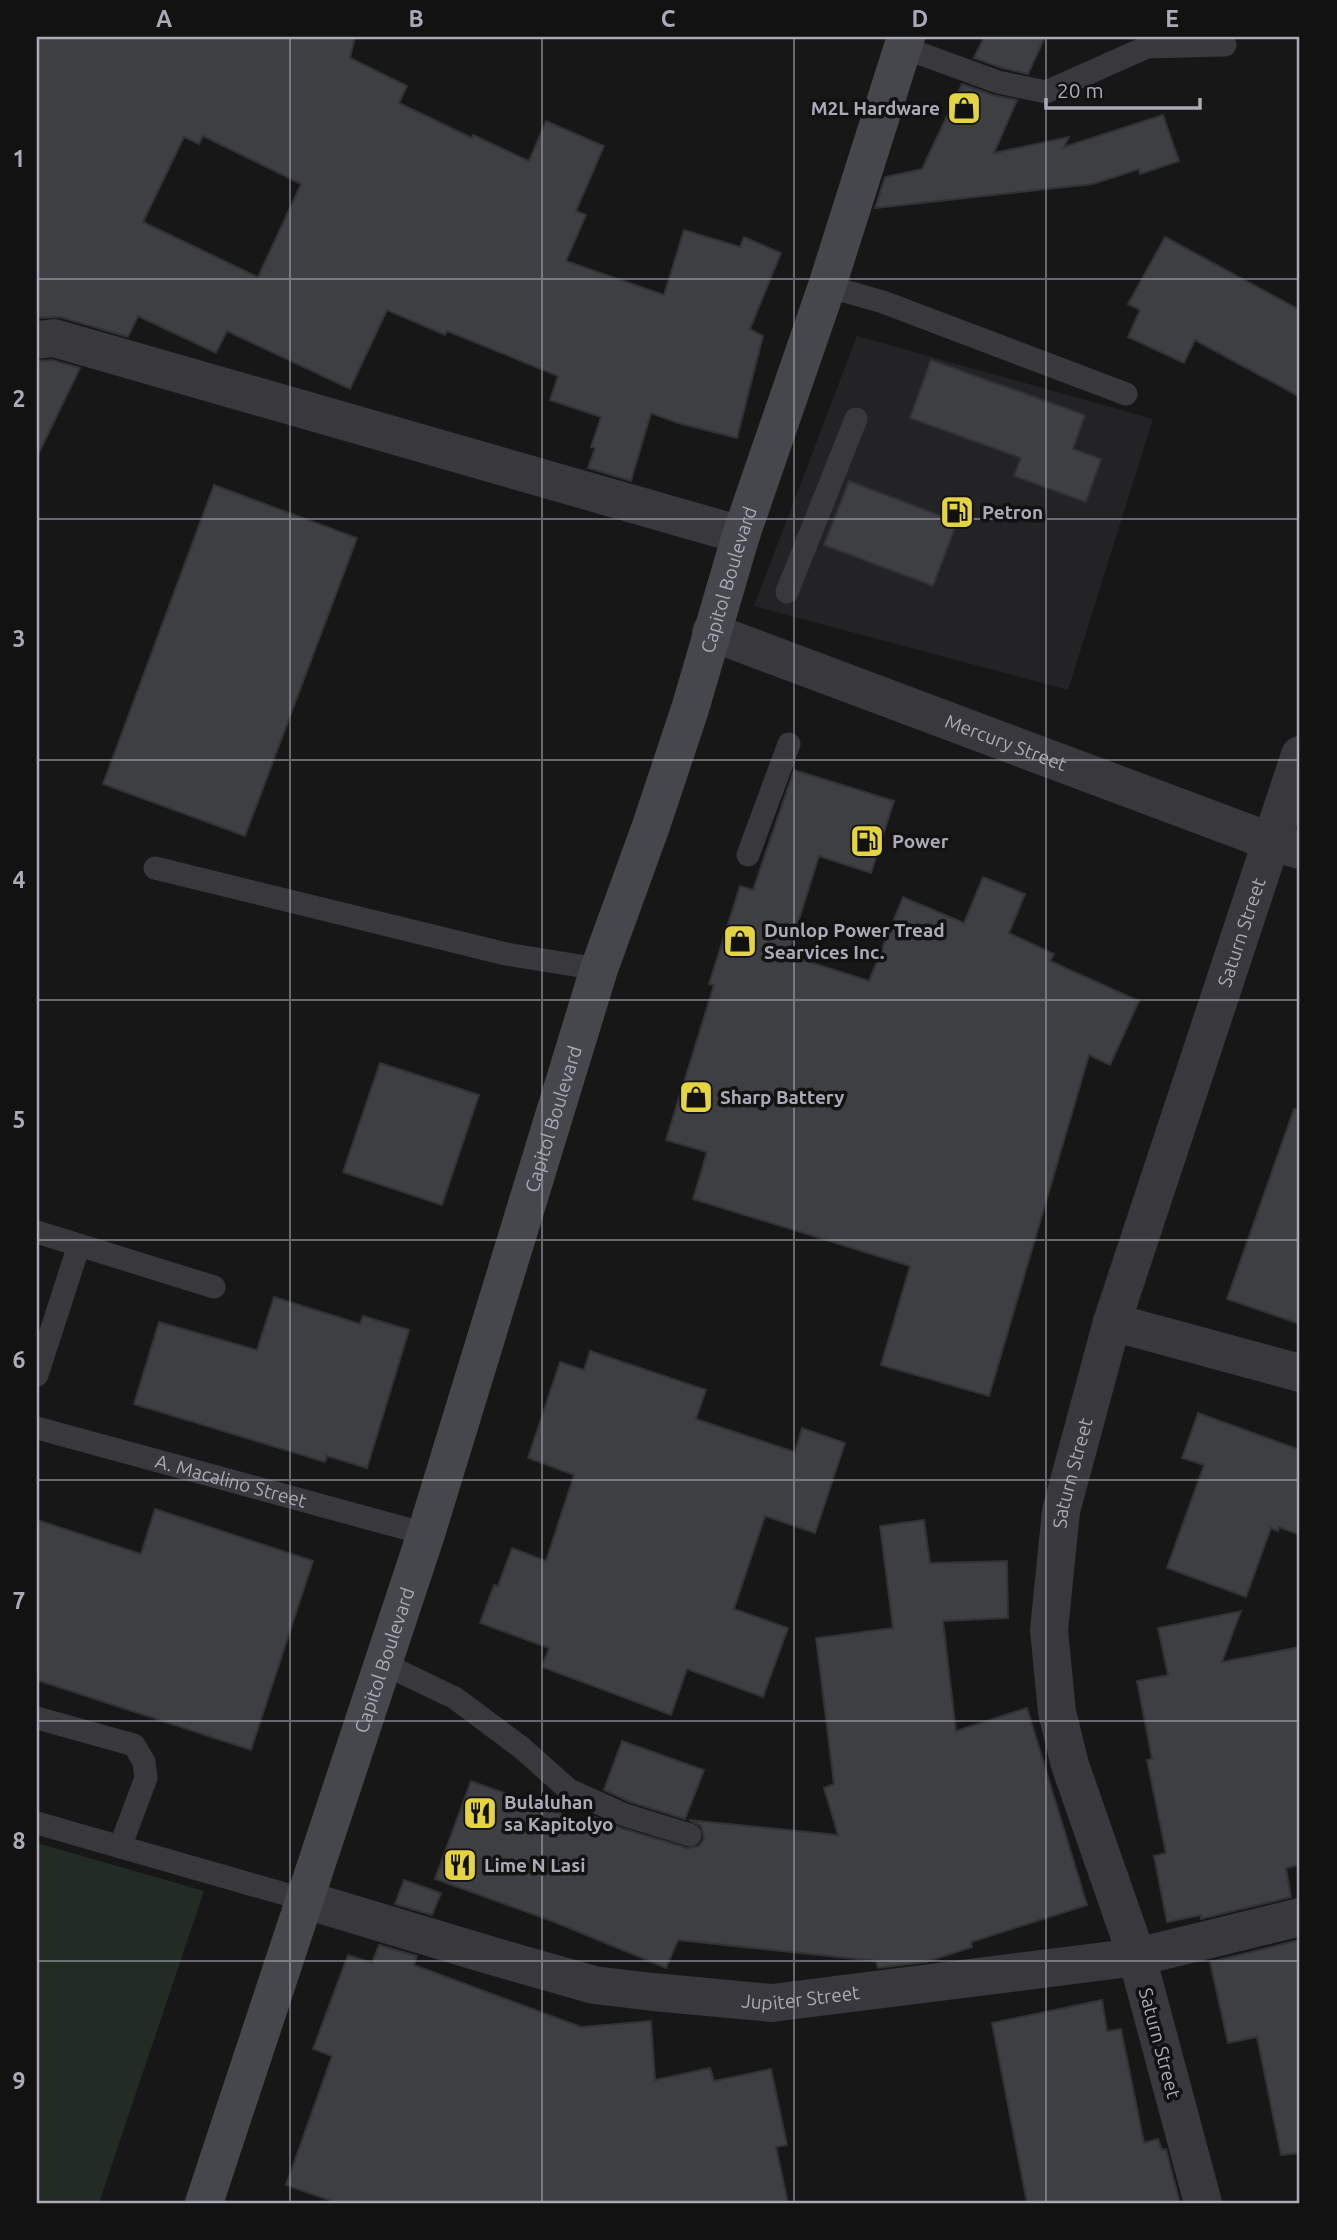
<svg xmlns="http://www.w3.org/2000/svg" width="1337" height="2240" font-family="Ubuntu,sans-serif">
  <rect width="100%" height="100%" fill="#171718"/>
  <!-- built -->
  <path fill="#232325" d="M857,336L1153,419L1068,690L754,606Z"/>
  <!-- green -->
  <path fill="#232b25" d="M37,1843L204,1891L99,2203H37Z"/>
  <!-- building -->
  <g fill="#3e3f42" stroke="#323134" stroke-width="2" fill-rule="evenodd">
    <path d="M37,37H355L350,58L407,86L399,103L472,138L473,135L529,161L546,121L604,146L576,211L586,215L566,261L664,295L684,230L740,247L744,237L781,253L750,329L763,336L737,438L678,423L651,413L631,481L588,468L595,448L591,447L601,417L550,400L558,376L447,331L445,335L387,310L350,389L227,331L216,353L138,316L128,337L60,317L37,318ZM203,136L301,184L258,277L143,222L184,137L199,144Z"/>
    <path d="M984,37H1045L1028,74L1002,68L974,58Z"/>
    <path d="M962,84L993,95L1017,100L994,153L1069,137L1064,147L1163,115L1179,161L1140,174L1139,169L1093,184L875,208L885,177L922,169Z"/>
    <path d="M1165,237L1300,310V397L1195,340L1184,363L1128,337L1140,310L1128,304Z"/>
    <path d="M52,360L80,368L37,457V361Z"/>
    <path d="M931,360L1085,415L1073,449L1101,459L1086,502L1014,476L1021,458L910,418Z"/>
    <path d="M849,481L957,522L933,586L824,545Z"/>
    <path d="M214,485L357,538L245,836L103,784Z"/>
    <path d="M794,770L894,801L871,873L819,856L788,955L869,981L903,897L964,923L983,877L1025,894L1009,933L1054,954L1050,961L1139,1001L1110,1065L1089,1055L989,1396L881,1365L910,1266L693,1199L707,1152L666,1140L714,985L709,984L740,886L753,890Z"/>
    <path d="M380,1063L479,1095L442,1205L343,1172Z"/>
    <path d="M1294,1109L1300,1110V1324L1227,1299Z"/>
    <path d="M274,1297L360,1324L363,1316L409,1330L367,1468L327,1456L325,1462L134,1404L159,1322L257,1350Z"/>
    <path d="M590,1351L706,1390L696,1419L795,1452L802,1428L845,1443L815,1533L765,1516L734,1609L788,1628L763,1697L687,1669L671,1715L542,1667L549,1648L480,1623L494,1585L498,1586L512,1548L546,1561L574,1475L528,1458L560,1362L584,1370Z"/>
    <path d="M1198,1413L1300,1450V1535L1279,1527L1278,1531L1271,1528L1246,1597L1167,1568L1204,1465L1182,1458Z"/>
    <path d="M155,1509L313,1561L251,1750L37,1680V1520L141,1554Z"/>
    <path d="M924,1520L930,1563L1007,1561L1008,1618L943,1621L956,1731L1027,1708L1087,1905L971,1942L972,1947L926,1962L878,1968L876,1961L678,1940L666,1968L552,1921L435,1879L471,1781L592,1825L595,1817L621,1828L687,1848L699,1846L704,1838L701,1826L689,1820L838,1835L824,1788L834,1784L816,1638L893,1628L880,1526Z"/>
    <path d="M1241,1611L1222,1662L1300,1647V1865L1286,1868L1291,1897L1201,1919V1915L1167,1922L1154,1856L1166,1853L1147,1760L1152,1759L1137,1681L1168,1675L1158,1628Z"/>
    <path d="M622,1741L704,1770L685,1819L630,1802L604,1790Z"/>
    <path d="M404,1880L441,1893L432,1915L395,1904Z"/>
    <path d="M1299,1940L1300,2153L1281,2155L1257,2037L1228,2043L1210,1962Z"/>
    <path d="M379,1945L417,1956L414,1965L581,2027L651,2021L655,2080L710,2068L714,2081L771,2069L787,2145L776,2147L788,2203H337L286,2185L332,2056L313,2049L348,1955L372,1963Z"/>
    <path d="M1102,2000L1107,2031L1121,2029L1144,2143L1158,2139L1162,2150L1166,2149L1180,2203H1027L992,2023Z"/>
  </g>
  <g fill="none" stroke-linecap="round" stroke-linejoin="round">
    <!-- service -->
    <g stroke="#38383d" stroke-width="23">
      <path d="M902,47L998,82L1046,92L1147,47L1225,45"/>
      <path d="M827,286L883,302L1126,394"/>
      <path d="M787,592L856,419"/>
      <path d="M748,855L789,744"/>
      <path d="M155,868L506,954L599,969"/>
      <path d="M37,1232L214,1287"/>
      <path d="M37,1375L79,1245"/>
      <path id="s1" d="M37,1428L426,1534"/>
      <path d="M384,1664L455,1698L522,1748L569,1790L625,1815L690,1835"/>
      <path d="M37,1718L134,1745L144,1762L146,1778L120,1847"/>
      <path d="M37,1823L306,1900"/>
    </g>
    <!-- minor -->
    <g stroke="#38383d" stroke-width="38">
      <path d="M37,340L54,338L741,535"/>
      <path id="s2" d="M711,632L1272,842L1300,850"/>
      <path d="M1112,1322L1300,1373"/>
      <path id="s3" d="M306,1900L489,1955L594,1985L653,1992L772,2003L1137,1957L1300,1917"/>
      <path id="s4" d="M1203,2203L1137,1957L1070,1765L1057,1712L1049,1630L1061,1511L1112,1322L1300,755"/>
    </g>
    <!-- secondary -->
    <path stroke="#46464d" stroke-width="38" id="s5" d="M204,2203L426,1534L599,969L651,826L690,709L741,535L827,286L906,37"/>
  </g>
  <!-- grid -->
  <path fill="none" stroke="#aaabb7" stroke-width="2" stroke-opacity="0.55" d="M290,37V2203M542,37V2203M794,37V2203M1046,37V2203M37,279H1300M37,519H1300M37,760H1300M37,1000H1300M37,1240H1300M37,1480H1300M37,1721H1300M37,1961H1300"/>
  <!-- icons -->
  <defs>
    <g id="shop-square" transform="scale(1.75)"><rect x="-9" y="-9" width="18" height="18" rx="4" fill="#e4d443" stroke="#121213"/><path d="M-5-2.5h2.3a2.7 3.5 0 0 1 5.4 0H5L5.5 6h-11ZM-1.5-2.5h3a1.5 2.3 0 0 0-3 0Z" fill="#111"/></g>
    <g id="fuel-square" transform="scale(1.75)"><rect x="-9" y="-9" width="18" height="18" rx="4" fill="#e4d443" stroke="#121213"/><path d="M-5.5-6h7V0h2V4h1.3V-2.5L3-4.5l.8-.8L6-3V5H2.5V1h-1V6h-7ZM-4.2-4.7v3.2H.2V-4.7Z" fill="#111"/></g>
    <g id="restaurant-square" transform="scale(1.75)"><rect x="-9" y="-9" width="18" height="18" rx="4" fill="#e4d443" stroke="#121213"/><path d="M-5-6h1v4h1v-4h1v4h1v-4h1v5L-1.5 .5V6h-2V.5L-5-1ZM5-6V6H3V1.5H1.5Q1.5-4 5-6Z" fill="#111"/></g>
  </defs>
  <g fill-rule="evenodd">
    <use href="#shop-square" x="964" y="108"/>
    <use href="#fuel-square" x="957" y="512"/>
    <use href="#fuel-square" x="867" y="841"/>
    <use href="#shop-square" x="740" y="941"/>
    <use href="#shop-square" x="696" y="1097"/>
    <use href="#restaurant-square" x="480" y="1813"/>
    <use href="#restaurant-square" x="460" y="1865"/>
  </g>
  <g text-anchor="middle" stroke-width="7" stroke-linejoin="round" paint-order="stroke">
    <!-- poi labels -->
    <g font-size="19" font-weight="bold" fill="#aaabb7" stroke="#121213" text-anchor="start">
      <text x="940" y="115" text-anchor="end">M2L Hardware</text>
      <text x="982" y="519">Petron</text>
      <text x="892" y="848">Power</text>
      <text x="764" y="937">Dunlop Power Tread<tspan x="764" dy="22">Searvices Inc.</tspan></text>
      <text x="720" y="1104">Sharp Battery</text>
      <text x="504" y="1809">Bulaluhan<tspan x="504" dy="22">sa Kapitolyo</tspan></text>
      <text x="484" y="1872">Lime N Lasi</text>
    </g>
    <!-- street labels -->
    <g font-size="19" fill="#aaabb7" stroke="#121213">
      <text dy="7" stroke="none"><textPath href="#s5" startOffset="1706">Capitol Boulevard</textPath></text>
      <text dy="7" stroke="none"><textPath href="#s2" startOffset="315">Mercury Street</textPath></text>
      <text dy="7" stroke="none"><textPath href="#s4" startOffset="1321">Saturn Street</textPath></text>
      <text dy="7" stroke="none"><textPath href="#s5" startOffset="1139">Capitol Boulevard</textPath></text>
      <text dy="7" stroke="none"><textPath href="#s4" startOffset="754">Saturn Street</textPath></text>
      <text dy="7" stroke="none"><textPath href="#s1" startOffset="201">A. Macalino Street</textPath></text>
      <text dy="7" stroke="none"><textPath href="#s5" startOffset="572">Capitol Boulevard</textPath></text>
      <text dy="7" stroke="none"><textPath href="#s3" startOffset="508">Jupiter Street</textPath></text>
      <text transform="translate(1160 2043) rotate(75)" y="7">Saturn Street</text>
    </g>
  </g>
  <!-- border -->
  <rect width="1337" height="2240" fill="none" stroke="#121213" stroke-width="77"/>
  <!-- scale -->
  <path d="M1046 98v10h154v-10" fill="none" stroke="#aaabb7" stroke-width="3.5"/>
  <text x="1057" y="98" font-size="21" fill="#aaabb7" stroke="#121213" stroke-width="5" paint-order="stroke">20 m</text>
  <rect x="38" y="38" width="1260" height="2164" fill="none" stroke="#aaabb7" stroke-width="2.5"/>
  <g font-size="23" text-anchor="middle" font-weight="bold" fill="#aaabb7">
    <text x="164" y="27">A</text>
    <text x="416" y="27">B</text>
    <text x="668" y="27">C</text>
    <text x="920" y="27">D</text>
    <text x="1172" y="27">E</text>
    <text x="19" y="167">1</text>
    <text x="19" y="407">2</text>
    <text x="19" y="647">3</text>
    <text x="19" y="888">4</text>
    <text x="19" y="1128">5</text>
    <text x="19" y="1368">6</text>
    <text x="19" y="1609">7</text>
    <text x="19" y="1849">8</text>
    <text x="19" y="2089">9</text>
  </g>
</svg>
